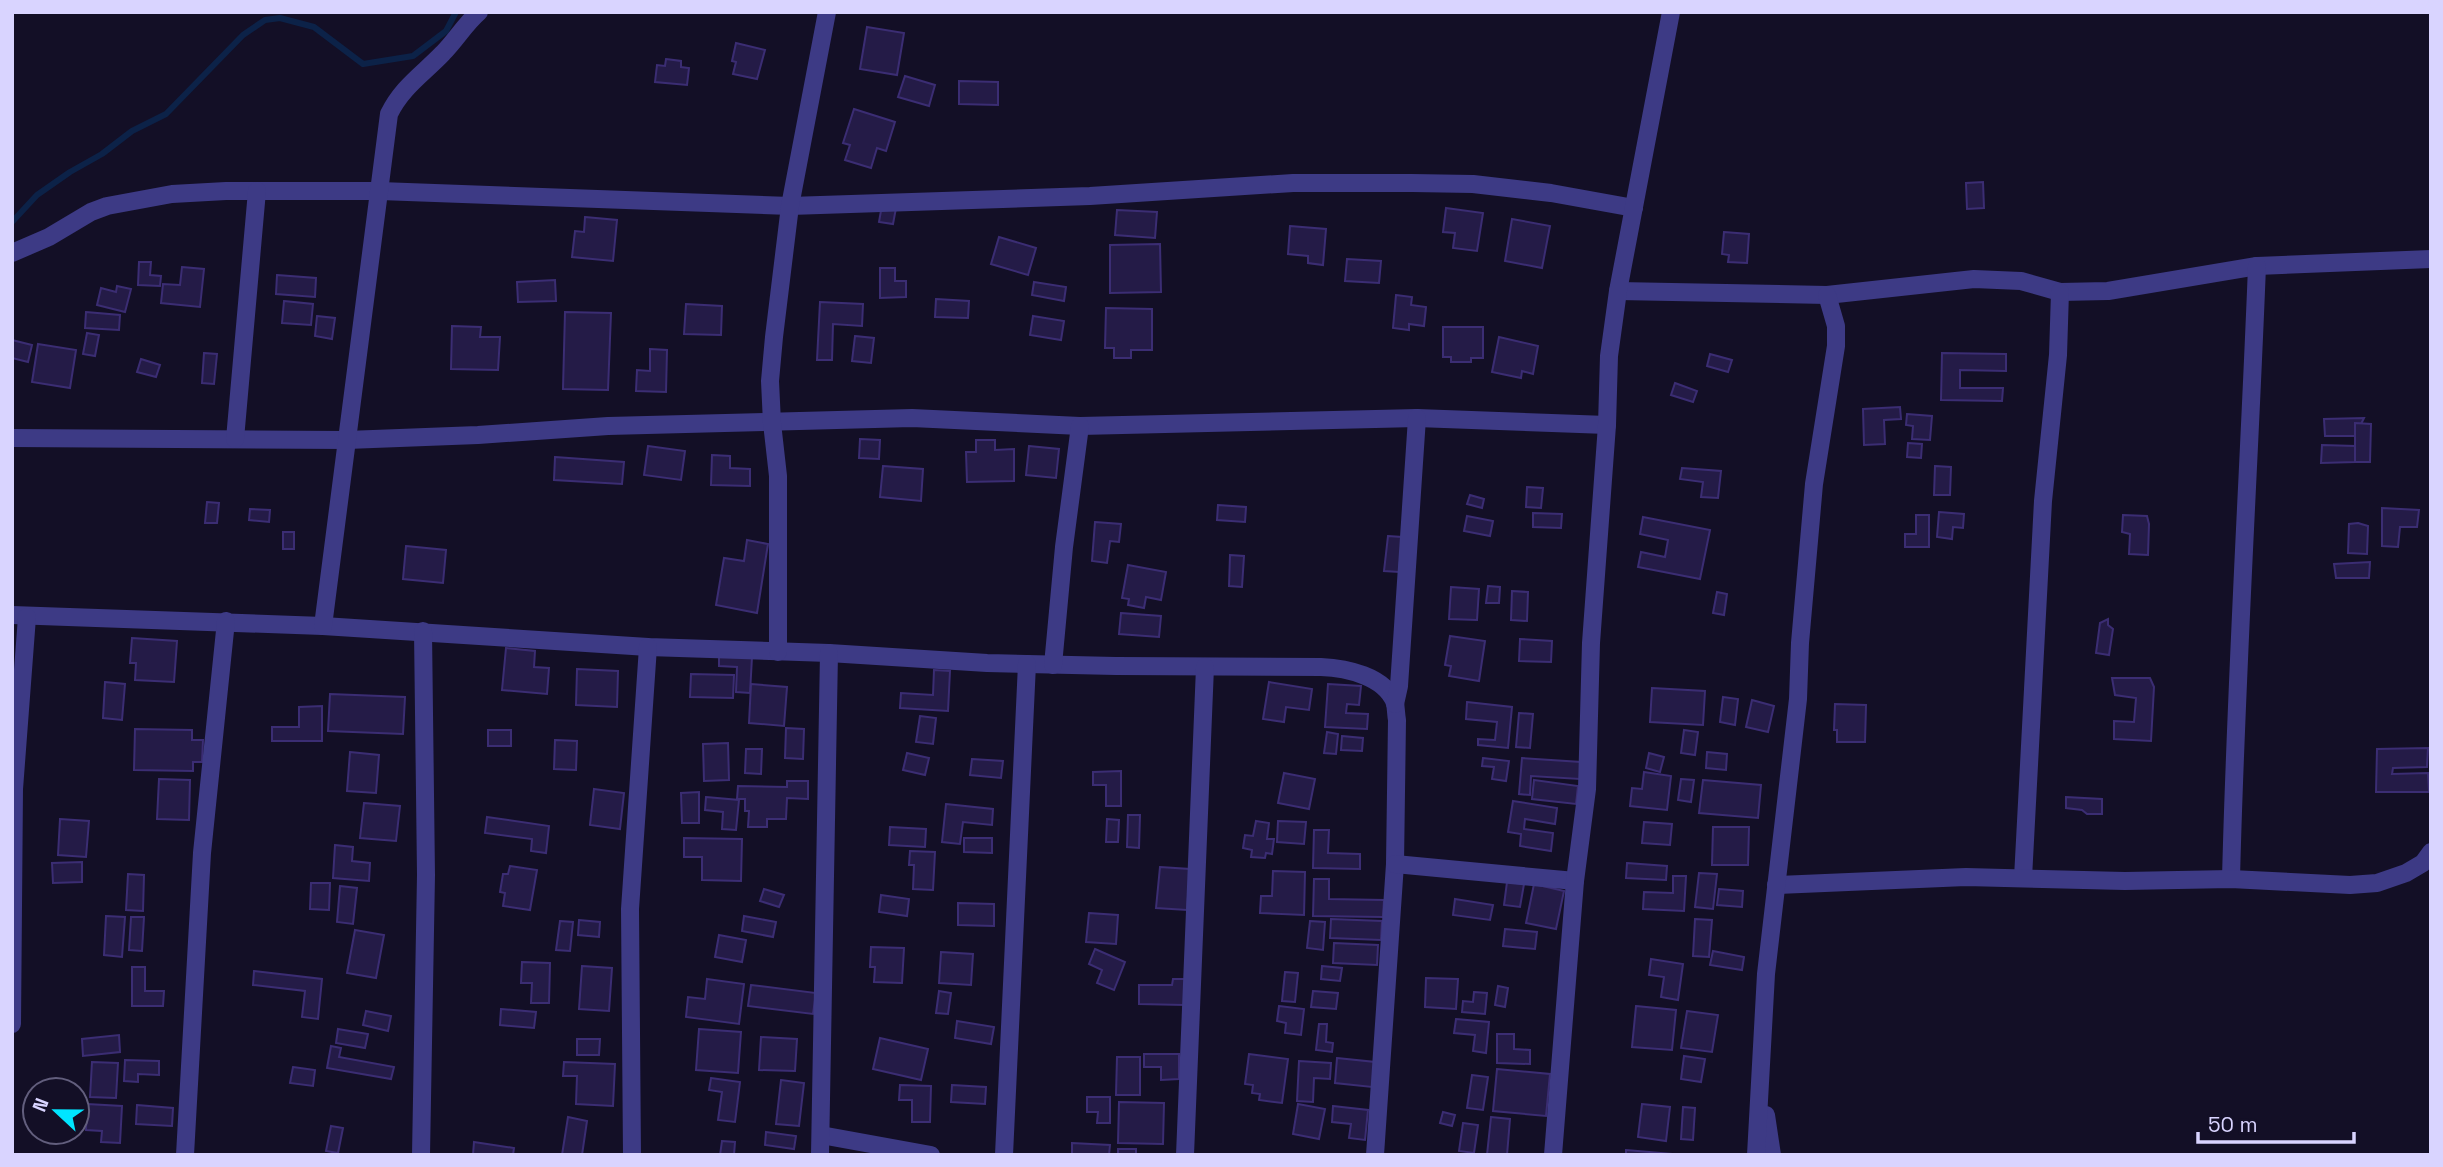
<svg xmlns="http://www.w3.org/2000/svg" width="2443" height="1167" font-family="'Space Grotesk',sans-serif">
  <rect width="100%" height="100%" fill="#130f26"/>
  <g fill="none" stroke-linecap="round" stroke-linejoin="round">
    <!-- stream -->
    <path stroke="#0c2248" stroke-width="6" d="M12,222L37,195L70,172L102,154L132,131L166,114L243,35L265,20L280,18L314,27L363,64L413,56L446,31L456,12"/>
  </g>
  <!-- building -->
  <g fill="#241b47" stroke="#3b2d73" stroke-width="2">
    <path d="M867,27L904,33L897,75L860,69Z"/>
    <path d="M736,43L765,50L757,79L733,74L736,62L732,61Z"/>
    <path d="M666,59L681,61V67L689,68L687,85L655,82L657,65L665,66Z"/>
    <path d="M905,76L935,85L929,106L898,97Z"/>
    <path d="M959,81L998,82V105L959,104Z"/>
    <path d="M854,109L895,122L886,151L877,148L871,168L845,160L850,145L843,143Z"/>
    <path d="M1983,182L1984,208L1967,209L1966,183Z"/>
    <path d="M882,205L896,208L893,224L879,222Z"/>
    <path d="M1446,208L1483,213L1477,251L1453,248L1455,233L1443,232Z"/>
    <path d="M1117,210L1157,212L1155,238L1115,235Z"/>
    <path d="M585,217L617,220L613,261L572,257L575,231L584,232Z"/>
    <path d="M1512,219L1550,226L1542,268L1505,261Z"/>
    <path d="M1290,226L1326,229L1323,265L1308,263V256L1288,254Z"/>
    <path d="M1724,232L1749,234L1747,263L1728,262L1729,255L1722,254Z"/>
    <path d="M999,237L1036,248L1028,275L991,264Z"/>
    <path d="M1160,244L1161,292L1110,293V245Z"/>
    <path d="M1347,259L1381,261L1379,283L1345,281Z"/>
    <path d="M139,262H151L150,275L161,276L160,286L138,285Z"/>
    <path d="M182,267L204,269L200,307L161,303L163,284L180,285Z"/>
    <path d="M880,268H895V281H906V297L880,298Z"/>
    <path d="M277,275L316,278L315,297L276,294Z"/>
    <path d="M555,280L556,301L518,302L517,282Z"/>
    <path d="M1034,282L1066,287L1064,301L1032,295Z"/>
    <path d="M117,286L131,289L125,312L97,305L101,288L116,292Z"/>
    <path d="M1396,295L1412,297L1411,305L1426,307L1424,326L1409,324V330L1393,328Z"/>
    <path d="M936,299L969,301L968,318L935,317Z"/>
    <path d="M284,301L313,304L311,325L282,323Z"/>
    <path d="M820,302L863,304L862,326L833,324L832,360H817Z"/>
    <path d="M686,304L722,306L721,335L684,334Z"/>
    <path d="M1106,308L1152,309V350H1131V358H1114V348H1105Z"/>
    <path d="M86,312L120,315L119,330L85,328Z"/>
    <path d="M565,312L611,313L608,390L563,389Z"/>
    <path d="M317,316L335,318L332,339L315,336Z"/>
    <path d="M1033,316L1064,321L1061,340L1030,335Z"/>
    <path d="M452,326L481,327L480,337H500L498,370L451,369Z"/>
    <path d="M1443,327H1483V358H1471V362H1451V357H1443Z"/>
    <path d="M87,333L99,335L95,356L83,354Z"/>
    <path d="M855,336L874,338L871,363L852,361Z"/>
    <path d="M1499,337L1538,346L1533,374L1522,371L1521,378L1492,372Z"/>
    <path d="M12,340L32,345L28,362L12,358Z"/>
    <path d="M38,344L76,350L70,388L32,382Z"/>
    <path d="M650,349L667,350L666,392L636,391L637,370L650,371Z"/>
    <path d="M204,353L217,354L214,384L202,383Z"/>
    <path d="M1942,353L2006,354V371L1960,370V388H2003L2002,401L1941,400Z"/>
    <path d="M1710,354L1732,360L1728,372L1707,366Z"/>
    <path d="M141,359L160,365L156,377L137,372Z"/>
    <path d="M1675,383L1697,391L1693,402L1671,395Z"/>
    <path d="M1900,407L1901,419L1884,420L1885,444L1864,445L1863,409Z"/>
    <path d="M1907,414L1932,416L1930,440L1912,439L1913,426L1906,425Z"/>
    <path d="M2364,418L2355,436H2325L2324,419Z"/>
    <path d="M2355,423L2371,424L2370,462H2355Z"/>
    <path d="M860,439L880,440L879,459L859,458Z"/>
    <path d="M976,440H995V450L1014,449V481L967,482L966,452H976Z"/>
    <path d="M1908,443L1922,444L1921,458L1907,457Z"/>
    <path d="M2322,445L2355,446V462L2321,463Z"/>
    <path d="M648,446L685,451L681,480L644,475Z"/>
    <path d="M1029,446L1059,449L1056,478L1026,475Z"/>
    <path d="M712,455L730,456V468L750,469V486L711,485Z"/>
    <path d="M555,457L624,462L622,484L554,480Z"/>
    <path d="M883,466L923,469L921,501L880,497Z"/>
    <path d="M1935,466L1951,467L1950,495H1934Z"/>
    <path d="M1682,468L1721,471L1718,498L1701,497L1703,482L1680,479Z"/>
    <path d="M1527,487L1543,488L1541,508L1526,507Z"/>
    <path d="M1470,495L1484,499L1482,508L1467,504Z"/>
    <path d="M207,502L219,503L217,523H205Z"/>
    <path d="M1218,505L1246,507L1245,522L1217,520Z"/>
    <path d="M2382,508L2419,510L2417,527H2400L2398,547L2382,546Z"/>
    <path d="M250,509L270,510L269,522L249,520Z"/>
    <path d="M1939,512L1964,514L1963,528L1953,527L1952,539L1937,537Z"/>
    <path d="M1533,513L1562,514L1561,528L1533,527Z"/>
    <path d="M1916,515H1929V547H1905V534H1916Z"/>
    <path d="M2123,515L2147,516L2149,524L2148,555L2129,554L2130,534L2122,532Z"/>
    <path d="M1467,516L1493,521L1490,536L1464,531Z"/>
    <path d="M1643,517L1710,530L1700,579L1638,567L1641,552L1665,557L1668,540L1640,534Z"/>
    <path d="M1095,522L1121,524L1119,542L1110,541L1107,563L1092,561Z"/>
    <path d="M2358,523L2368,526L2367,554L2348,553L2349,524Z"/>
    <rect x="283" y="532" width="11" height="17"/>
    <path d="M1388,536L1402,537L1399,572L1384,571Z"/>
    <path d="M747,540L768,544L757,613L716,605L724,558L744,561Z"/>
    <path d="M406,546L446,550L443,583L403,579Z"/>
    <path d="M1230,555L1244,556L1242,587L1229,586Z"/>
    <path d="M2370,562L2369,578H2336L2334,564Z"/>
    <path d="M1128,565L1166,572L1161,600L1146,597L1144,608L1128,605L1129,599L1122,598Z"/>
    <path d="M1488,586L1500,587L1499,603H1486Z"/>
    <path d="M1451,587L1479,589L1477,620L1449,619Z"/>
    <path d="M1512,591L1528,592L1527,621L1511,620Z"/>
    <path d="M1717,592L1727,594L1724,615L1713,613Z"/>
    <path d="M1121,613L1161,616L1159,637L1119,634Z"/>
    <path d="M2108,619V625L2113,629L2109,655L2096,653L2100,623Z"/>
    <path d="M1450,636L1485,641L1479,681L1449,676L1451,666L1445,665Z"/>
    <path d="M132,638L177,641L174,682L135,680L136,663H130Z"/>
    <path d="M1520,639L1552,641L1551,662L1519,661Z"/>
    <path d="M506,648L535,651L534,667L549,668L547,694L502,690Z"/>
    <path d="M719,655L752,657L750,693L736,692L737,667L719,666Z"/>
    <path d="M577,669L618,671L617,707L576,705Z"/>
    <path d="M934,670L950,671L948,711L900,708L901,693L933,695Z"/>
    <path d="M691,674L734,675L733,698L690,697Z"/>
    <path d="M2112,678H2150L2154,687L2151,741L2114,739V721L2134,722L2136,698L2115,695Z"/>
    <path d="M105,682L125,684L122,720L103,718Z"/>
    <path d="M1269,682L1312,689L1309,710L1286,707L1284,722L1263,719Z"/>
    <path d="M751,684L787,687L784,726L749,723Z"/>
    <path d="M1328,684L1361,686L1359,705L1347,704L1346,713L1368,714L1367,729L1325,727Z"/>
    <path d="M1652,688L1705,691L1703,725L1650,722Z"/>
    <path d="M330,694L405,697L403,734L328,731Z"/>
    <path d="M1723,697L1738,699L1735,725L1720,722Z"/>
    <path d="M1752,700L1774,706L1768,732L1746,727Z"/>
    <path d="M1467,702L1512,707L1508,748L1478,745V739L1495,740L1497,722L1466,719Z"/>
    <path d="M1835,704L1866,705L1865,742H1837V730H1834Z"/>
    <path d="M322,706V741H272V727H299V707Z"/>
    <path d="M1519,713L1533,714L1530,748L1516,747Z"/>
    <path d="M920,716L936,718L933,744L916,742Z"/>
    <path d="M786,728L804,729L803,759L785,758Z"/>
    <path d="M135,729L192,730V740H203L202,762H193V771L134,770Z"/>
    <rect x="488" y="730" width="23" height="16"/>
    <path d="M1684,730L1698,732L1695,755L1681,753Z"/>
    <path d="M1327,732L1338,734L1336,754L1324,753Z"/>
    <path d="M1342,736L1363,738L1362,751L1341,750Z"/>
    <path d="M555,740L577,741L576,770L554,769Z"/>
    <path d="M728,743L729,780L704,781L703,744Z"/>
    <path d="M2428,748L2427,767L2393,768L2392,774L2428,773L2429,792H2376L2377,749Z"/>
    <path d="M746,749H762L761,774L745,773Z"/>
    <path d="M350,752L379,755L376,793L347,791Z"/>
    <path d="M1707,752L1727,754L1726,770L1706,768Z"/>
    <path d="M907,753L929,758L925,775L903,770Z"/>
    <path d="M1649,753L1664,757L1660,772L1646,768Z"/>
    <path d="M1483,758L1509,761L1506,781L1492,779L1494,767L1482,766Z"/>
    <path d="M1522,758L1581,762L1580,779L1531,776L1530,795L1519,794Z"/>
    <path d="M972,759L1003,761L1001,778L970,775Z"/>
    <path d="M1121,771V806H1106V785H1093V772Z"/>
    <path d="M1644,772L1671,776L1667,810L1630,806L1632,788L1642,789Z"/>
    <path d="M1284,773L1315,779L1309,809L1278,803Z"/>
    <path d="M159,779L190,780L189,820L157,819Z"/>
    <path d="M1681,779L1694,780L1691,802L1678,800Z"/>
    <path d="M1534,780L1578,786L1576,804L1532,799Z"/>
    <path d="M1703,780L1761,785L1758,818L1699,813Z"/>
    <path d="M787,781H808V799L787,798L786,819H767V827H748L749,811H745V799H737L738,786L787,787Z"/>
    <path d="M594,789L624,793L620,829L590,825Z"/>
    <path d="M699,792V823H682L681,793Z"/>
    <path d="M706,797L739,800L736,830L722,829L723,812L705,810Z"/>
    <path d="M2066,797L2102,799V814H2087L2082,810L2066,808Z"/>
    <path d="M1513,801L1557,808L1555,824L1525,819L1524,829L1553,833L1551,851L1520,846L1521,834L1508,832Z"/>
    <path d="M364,803L400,806L396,841L360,838Z"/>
    <path d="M946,804L993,809L992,825L963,822L960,844L942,842Z"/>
    <path d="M1128,815H1140L1139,848L1127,847Z"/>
    <path d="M487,817L549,826L546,853L531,851L532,839L485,833Z"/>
    <path d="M60,819L89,821L86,857L58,855Z"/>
    <path d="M1107,819L1119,820L1118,842H1106Z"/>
    <path d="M1256,821L1269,823L1267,839H1274L1272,854L1266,853L1265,858L1251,857L1252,850L1243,848L1245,835L1253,836Z"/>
    <path d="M1278,821L1306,822L1304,844L1277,842Z"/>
    <path d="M1644,822L1672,824L1670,845L1642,843Z"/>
    <path d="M890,827L926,829L925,847L889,845Z"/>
    <path d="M1713,827H1749L1748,865H1712Z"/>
    <path d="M1314,830H1329L1328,853L1360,854V869L1313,868Z"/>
    <path d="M684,838L742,839L741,881L702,880V857H684Z"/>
    <path d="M964,838H992V853L964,852Z"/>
    <path d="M335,845L353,847L352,861L370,863L369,881L333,878Z"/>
    <path d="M910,851L935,852L933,890L913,889L914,865H909Z"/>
    <path d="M82,862V882L53,883L52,863Z"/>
    <path d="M1627,863L1667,866L1666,880L1626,878Z"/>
    <path d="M510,866L537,870L530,910L503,906L505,893L500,892L503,874H508Z"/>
    <path d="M1160,867L1190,869L1187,910L1156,908Z"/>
    <path d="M1273,871L1305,872L1304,915L1260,913L1261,896H1272Z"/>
    <path d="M1699,873L1717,874L1713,909L1695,907Z"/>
    <path d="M128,874L144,875L143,911L126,910Z"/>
    <path d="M1673,876H1686L1684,911L1643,909L1644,892L1673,893Z"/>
    <path d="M1314,879H1329V899L1384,900L1383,917L1313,916Z"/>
    <path d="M1507,882L1524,884L1520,907L1504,905Z"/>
    <path d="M311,883H330L329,910L310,909Z"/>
    <path d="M1534,884L1564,891L1556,929L1526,923Z"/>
    <path d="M340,886L357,888L353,924L337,922Z"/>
    <path d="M764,889L784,895L779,907L760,901Z"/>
    <path d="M1719,889L1743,891L1742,907L1717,905Z"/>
    <path d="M881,895L909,899L907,916L879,912Z"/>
    <path d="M1455,899L1493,905L1490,920L1453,915Z"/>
    <path d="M958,903L994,904V926L958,925Z"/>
    <path d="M1089,913L1118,915L1116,944L1086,942Z"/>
    <path d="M106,916L125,917L122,957L104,955Z"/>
    <path d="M744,916L776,922L773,937L742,931Z"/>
    <path d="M131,917H144L142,951L129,950Z"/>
    <path d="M1331,919L1382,921L1381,940L1330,938Z"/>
    <path d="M1695,919L1712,920L1709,957L1693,956Z"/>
    <path d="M579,920L600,922L599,937L578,935Z"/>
    <path d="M560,921L573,922L570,951L556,950Z"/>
    <path d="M1310,921L1325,922L1323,950L1307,948Z"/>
    <path d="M1505,929L1537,932L1535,949L1503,946Z"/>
    <path d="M355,930L384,935L376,978L347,973Z"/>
    <path d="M719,935L746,940L742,962L715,957Z"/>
    <path d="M1334,943L1378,945L1377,965L1333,963Z"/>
    <path d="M871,947L904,948L902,983L874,982L875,967H870Z"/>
    <path d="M1095,949L1125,962L1114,990L1097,983L1102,970L1089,964Z"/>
    <path d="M1713,951L1744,957L1742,970L1710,965Z"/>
    <path d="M941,952L973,954L971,985L939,983Z"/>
    <path d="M1651,959L1683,964L1678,1000L1661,997L1664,977L1649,975Z"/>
    <path d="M522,962L550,963L549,1003H531L532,983H521Z"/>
    <path d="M582,966L612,968L609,1011L579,1009Z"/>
    <path d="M1322,966L1342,968L1340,981L1321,979Z"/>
    <path d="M132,967H145V991H164L163,1006H132Z"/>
    <path d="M254,971L322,979L318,1019L302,1017L305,991L253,985Z"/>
    <path d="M1285,972L1298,973L1295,1002L1282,1001Z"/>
    <path d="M1426,978L1458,979L1456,1009L1425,1007Z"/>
    <path d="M707,979L744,984L739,1024L686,1017L688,997L705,999Z"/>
    <path d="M1173,979H1185L1184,1005L1139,1004V985H1172Z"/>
    <path d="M751,985L816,993L813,1014L748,1006Z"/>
    <path d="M1498,986L1508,988L1505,1007L1495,1005Z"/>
    <path d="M939,991L951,993L948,1014L936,1013Z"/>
    <path d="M1313,991L1338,993L1336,1009L1311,1007Z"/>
    <path d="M1474,992L1487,993L1485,1014L1462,1012L1463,1001L1473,1002Z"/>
    <path d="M1279,1006L1304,1009L1301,1035L1285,1033L1286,1023L1277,1021Z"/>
    <path d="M1636,1006L1676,1010L1672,1050L1632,1047Z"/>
    <path d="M501,1009L536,1012L534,1028L500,1025Z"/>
    <path d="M366,1011L391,1016L388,1031L363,1025Z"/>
    <path d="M1687,1011L1718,1015L1712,1052L1681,1048Z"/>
    <path d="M1456,1019L1489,1022L1486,1053L1473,1051L1475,1035L1454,1033Z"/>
    <path d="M957,1021L994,1027L991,1044L955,1038Z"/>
    <path d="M1319,1024H1327L1326,1042L1333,1043L1332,1052L1316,1050Z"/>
    <path d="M338,1029L368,1034L365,1048L336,1043Z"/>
    <path d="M699,1029L741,1032L738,1073L696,1070Z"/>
    <path d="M1497,1034H1514V1049L1530,1050V1064L1497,1063Z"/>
    <path d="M119,1035L120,1052L83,1056L82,1039Z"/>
    <path d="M761,1037L797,1039L795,1071L759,1070Z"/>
    <path d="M880,1038L928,1049L921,1080L873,1069Z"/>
    <path d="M577,1039H600L599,1055H577Z"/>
    <path d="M331,1046L341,1048L339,1057L394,1067L391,1079L327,1068Z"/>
    <path d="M1144,1054H1179V1079L1161,1080V1067H1144Z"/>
    <path d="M1249,1054L1288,1059L1282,1103L1259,1100L1260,1094L1252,1093L1253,1085L1245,1084Z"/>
    <path d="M1684,1056L1705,1059L1701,1082L1681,1079Z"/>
    <path d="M1117,1057H1140V1095H1116Z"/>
    <path d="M1337,1058L1375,1062L1372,1087L1335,1083Z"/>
    <path d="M125,1060L159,1061V1075L138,1074V1082L124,1081Z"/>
    <path d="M1299,1061L1331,1063L1330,1079L1314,1078L1313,1102L1297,1101Z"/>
    <path d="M92,1062L118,1063L116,1098L90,1097Z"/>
    <path d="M564,1062L615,1064L613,1106L576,1104L577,1076H563Z"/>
    <path d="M293,1067L315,1070L313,1086L290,1083Z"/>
    <path d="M1497,1069L1550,1074L1546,1116L1493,1111Z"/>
    <path d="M1472,1075L1488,1077L1483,1110L1467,1108Z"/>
    <path d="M711,1078L740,1082L735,1122L718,1120L722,1092L709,1090Z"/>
    <path d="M781,1080L804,1083L799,1126L776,1124Z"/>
    <path d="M900,1085L931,1086L930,1122H912V1100H899Z"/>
    <path d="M952,1085L986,1087L985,1104L951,1102Z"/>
    <path d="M1087,1097H1110V1123H1097L1098,1112H1087Z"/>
    <path d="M1119,1102L1164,1103L1163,1144L1118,1143Z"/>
    <path d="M87,1104L122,1106L120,1143L101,1142L102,1131L86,1130Z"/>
    <path d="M1298,1104L1325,1109L1319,1139L1293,1134Z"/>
    <path d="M1642,1104L1670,1107L1666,1141L1638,1137Z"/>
    <path d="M137,1105L173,1108L172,1126L136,1124Z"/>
    <path d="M1333,1106L1368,1110L1365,1140L1349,1138L1351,1124L1332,1122Z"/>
    <path d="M1683,1107L1695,1108L1693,1140L1681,1139Z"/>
    <path d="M1443,1112L1455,1115L1452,1126L1440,1123Z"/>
    <path d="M568,1117L587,1121L582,1155H562Z"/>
    <path d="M1491,1117L1510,1119L1507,1155H1487Z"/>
    <path d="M1463,1123L1478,1125L1474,1153L1459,1151Z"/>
    <path d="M331,1126L343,1128L338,1153L326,1151Z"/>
    <path d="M766,1132L796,1136L794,1149L765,1145Z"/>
    <path d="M722,1141L735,1142L734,1155H720Z"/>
    <path d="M474,1142L514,1148L513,1155H473Z"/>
    <path d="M1072,1143L1110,1145L1109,1155H1072Z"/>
    <rect x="1118" y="1149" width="18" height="6"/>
    <path d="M1626,1150L1684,1155H1626Z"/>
  </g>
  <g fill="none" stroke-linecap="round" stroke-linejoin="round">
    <!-- street -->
    <g stroke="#3d3a85" stroke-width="18">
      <path d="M12,253L49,237L91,212L107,206L172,194L226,191H380L790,206L1090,196L1293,183H1412L1473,184L1551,193L1634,208"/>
      <path d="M1618,291L1827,295L1974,279L2021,281L2060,292L2108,291L2257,266L2431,259"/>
      <path d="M12,438L347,440L478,435L608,426L912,418L1080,426L1417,418L1607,425"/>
      <path d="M235,439L257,191"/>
      <path d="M12,615L323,626L648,647L829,653L987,663L1116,666L1321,667C1346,668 1385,676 1395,703C1396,708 1396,715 1397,720L1395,864L1375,1155"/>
      <path d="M323,626L389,114C402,87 423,74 443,53C456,40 465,24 479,12"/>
      <path d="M778,652V476L772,423L770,381L774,337L790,206L827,12"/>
      <path d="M1053,665L1064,547L1080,426"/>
      <path d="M1395,704L1399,686L1417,418"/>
      <path d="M1395,864L1575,881"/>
      <path d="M2023,878L2043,501L2058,355L2060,292"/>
      <path d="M2231,879C2236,675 2249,471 2257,266"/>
      <path d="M1776,885L1966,877L2125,881L2231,879L2350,885L2377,883L2406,873L2423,863L2431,852"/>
      <path d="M12,1024L14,789L27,617"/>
      <path d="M1766,1115L1772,1155"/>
      <path d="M821,1135L931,1155"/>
      <path d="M185,1155L202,853L226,621"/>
      <path d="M421,1155L426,875L423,631"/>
      <path d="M632,1155L630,909L648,647"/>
      <path d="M820,1155L829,653"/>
      <path d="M1004,1155L1027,664"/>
      <path d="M1185,1155L1205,667"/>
      <path d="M1553,1155L1575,881L1587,789L1591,643L1607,425L1609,356L1618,291L1671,12"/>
      <path d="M1756,1155L1766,974L1798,699L1800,643L1814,484L1836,346V326L1827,295"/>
    </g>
  </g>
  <!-- border -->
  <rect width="2443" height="1167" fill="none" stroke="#d9d4ff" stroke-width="28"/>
  <!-- north arrow -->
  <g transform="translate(56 1111) rotate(292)"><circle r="33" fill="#130f26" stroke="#625e7d" stroke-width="2"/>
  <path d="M0-5L12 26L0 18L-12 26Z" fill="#00e5ff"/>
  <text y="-10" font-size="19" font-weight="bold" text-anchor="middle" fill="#d9d4ff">N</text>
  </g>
  <!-- scale -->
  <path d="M2198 1132v10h156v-10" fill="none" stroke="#d9d4ff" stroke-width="3.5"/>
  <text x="2208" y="1132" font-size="21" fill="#d9d4ff" stroke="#130f26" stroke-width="5" paint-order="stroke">50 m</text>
</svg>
